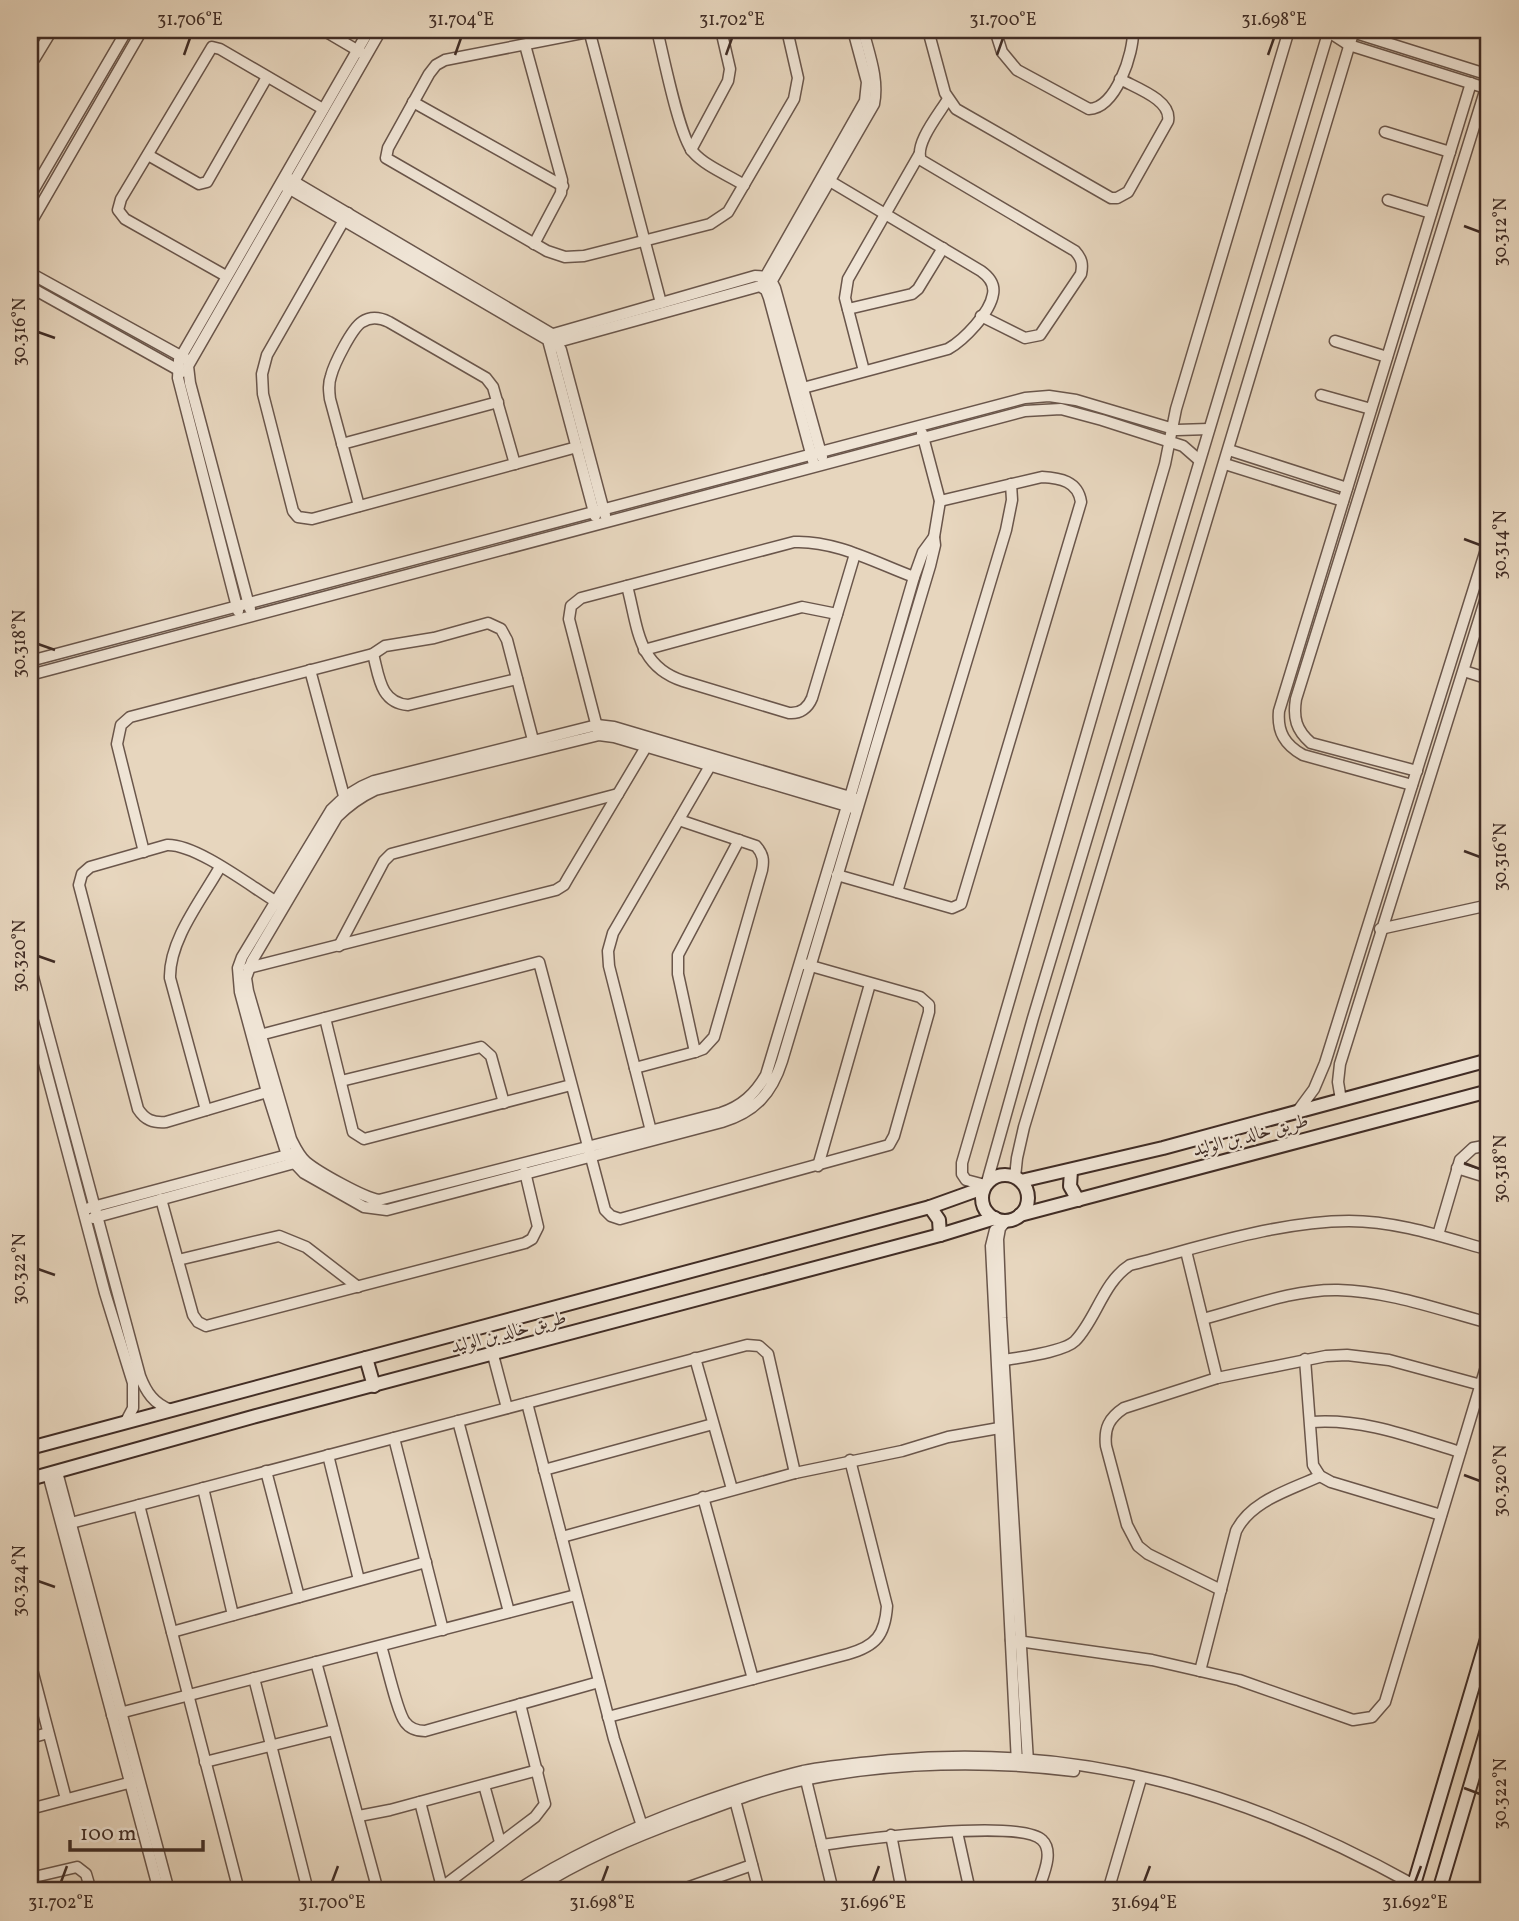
<svg xmlns="http://www.w3.org/2000/svg" width="1519" height="1921" font-family="Vollkorn,Amiri,serif">
  <rect width="100%" height="100%" fill="#e7d6be"/>
  <filter id="stains"><feTurbulence type="fractalNoise" baseFrequency=".00286" numOctaves="4"/><feColorMatrix values="0 0 0 0 .2 0 0 0 0 .09 0 0 0 0 .02 0 0 0 .5 -.17"/></filter>
  <radialGradient id="worn" r=".72"><stop offset=".6" stop-color="#630" stop-opacity="0"/><stop offset="1" stop-color="#630" stop-opacity=".3"/></radialGradient>
  <g fill="none" stroke-linecap="round" stroke-linejoin="round">
    <!-- street casing -->
    <g stroke="#6a564b" stroke-width="13">
      <g id="street">
        <path d="M323,30L362,53"/>
        <path d="M589,30L661,303"/>
        <path d="M598,30L445,60L436,65L429,74L388,148L386,158L547,251L565,257L584,256L710,224L728,212L794,99L798,78L787,30"/>
        <path d="M657,30C663,54 679,136 693,152C705,166 728,175 744,185"/>
        <path d="M928,30L945,93L956,109L1111,198H1117L1128,192L1168,121C1172,100 1136,88 1120,79"/>
        <path d="M995,30L1002,52L1017,70L1089,109C1116,108 1134,53 1133,30"/>
        <path d="M1346,30L1489,75"/>
        <path d="M1329,32L1349,45L1489,89"/>
        <path d="M525,45L562,180L561,193L534,244"/>
        <path d="M30,63L35,58L52,30"/>
        <path d="M948,99C939,114 914,144 921,160L1075,251C1082,259 1083,264 1081,274L1040,335L1025,338L981,316"/>
        <path d="M413,102L563,186"/>
        <path d="M1385,132L1450,152"/>
        <path d="M691,150L728,81L730,69L721,30"/>
        <path d="M148,155L199,184L207,182L267,77"/>
        <path d="M288,178L552,334L561,350L605,515"/>
        <path d="M283,185L548,340L595,516"/>
        <path d="M30,196L127,30"/>
        <path d="M1388,200L1431,213"/>
        <path d="M348,213L267,355L262,374L263,394L293,511L298,517L312,519L577,447"/>
        <path d="M30,224L142,30"/>
        <path d="M30,273L186,359"/>
        <path d="M226,276L125,219L118,210L121,199L212,47L220,49L323,109"/>
        <path d="M763,281L865,101L867,82L853,30"/>
        <path d="M770,284L874,104C879,79 869,54 863,30"/>
        <path d="M30,287L182,372"/>
        <path d="M848,309L912,294L918,289L943,248"/>
        <path d="M550,335L755,276C766,276 770,277 775,288L822,457"/>
        <path d="M1335,341L1387,357"/>
        <path d="M554,343L760,286L766,290L769,298L813,461"/>
        <path d="M864,371L845,298L848,279L919,155"/>
        <path d="M803,388L948,349C964,340 990,313 993,294C995,284 988,276 981,271L823,177"/>
        <path d="M1321,395L1371,409"/>
        <path d="M922,433L940,501L934,537"/>
        <path d="M342,444L498,402"/>
        <path d="M1229,450L1347,488"/>
        <path d="M1225,464L1343,501"/>
        <path d="M359,506L330,399C329,391 328,384 331,376C334,364 352,328 362,322C371,316 381,318 389,322L486,378L493,387L515,464"/>
        <path d="M627,586C638,627 637,666 683,681L789,713C800,714 808,708 812,698L855,554"/>
        <path d="M250,609L190,383L188,366L381,30"/>
        <path d="M238,611L178,378L179,360L369,30"/>
        <path d="M644,650L802,607L837,614"/>
        <path d="M373,654C379,676 380,703 408,705L517,679"/>
        <path d="M30,661L1025,398L1049,396L1076,400L1177,430L1209,429"/>
        <path d="M310,670L344,796"/>
        <path d="M1464,671L1489,679"/>
        <path d="M30,675L1025,411L1061,409L1102,420L1183,446L1199,460"/>
        <path d="M598,731L569,619L571,606L581,598L794,542C835,540 876,563 914,577"/>
        <path d="M1417,771L1311,743C1296,730 1293,718 1296,699L1486,88"/>
        <path d="M1412,785L1303,755C1285,745 1277,732 1279,711L1471,83"/>
        <path d="M856,809L847,806L614,737L599,735L375,790C360,797 349,805 337,817L252,961L246,978L248,991L291,1139C295,1147 299,1156 306,1162C318,1172 364,1198 379,1200L721,1113C742,1106 755,1094 766,1075L847,806L850,797L914,577L923,552L934,537L935,545L930,566L782,1061C772,1093 755,1112 722,1122L387,1210L364,1207L304,1173L287,1155L267,1092L240,992L238,968L242,957L331,810C344,796 356,788 374,781L597,725L614,727L850,797L859,800"/>
        <path d="M144,852L117,744L121,725L130,717L373,654L385,646L434,638L488,623L501,629L507,640L533,740"/>
        <path d="M837,875L952,908L961,904L1081,502C1078,481 1060,478 1042,477L940,501"/>
        <path d="M897,892L1006,530L1012,500L1011,484"/>
        <path d="M1380,929L1489,905"/>
        <path d="M339,946L384,861L391,854L618,794"/>
        <path d="M30,966L140,1376C146,1392 154,1404 171,1410"/>
        <path d="M248,968L556,890L564,885L568,878L646,747"/>
        <path d="M30,1010L105,1293L133,1383V1408L125,1423"/>
        <path d="M325,1018L353,1132L364,1139L571,1085"/>
        <path d="M256,1036L539,962L605,1210L611,1216L620,1219L889,1145L894,1136L929,1012V1005L920,997L804,964"/>
        <path d="M695,1052L678,974V955L739,840"/>
        <path d="M635,1068L695,1052L703,1049L714,1037L762,870C764,860 763,854 756,846L679,820"/>
        <path d="M341,1081L481,1047L491,1056L504,1103"/>
        <path d="M267,1092L166,1122C153,1123 145,1120 138,1109L79,885L82,874L90,867L167,845C196,844 249,885 275,901"/>
        <path d="M1341,1100L1338,1082L1340,1064L1489,588"/>
        <path d="M206,1110L170,978C169,940 202,899 220,867"/>
        <path d="M1297,1112L1314,1089L1325,1063L1489,540"/>
        <path d="M651,1131L609,966L608,951L613,933L710,766"/>
        <path d="M818,1166L870,984"/>
        <path d="M1457,1168L1489,1178"/>
        <path d="M1015,1177L1017,1158L1024,1127L1354,30"/>
        <path d="M987,1182L1033,1018L1329,30"/>
        <path d="M985,1185L966,1180L962,1174V1163L1165,464L1176,409L1289,30"/>
        <path d="M161,1199L193,1315L198,1322L206,1326L525,1243L532,1239L538,1227L525,1172"/>
        <path d="M89,1208L291,1154"/>
        <path d="M93,1218L298,1162"/>
        <path d="M1006,1221L1000,1228L998,1239L1001,1318L1028,1762"/>
        <path d="M995,1230L991,1246L1017,1763"/>
        <path d="M1438,1235L1460,1160L1473,1148L1489,1145"/>
        <path d="M1186,1251L1217,1378"/>
        <path d="M178,1260L279,1236L306,1247L358,1287"/>
        <path d="M1203,1319C1246,1308 1293,1289 1338,1290C1389,1291 1440,1310 1489,1323"/>
        <path d="M493,1355L507,1408"/>
        <path d="M695,1358L732,1489"/>
        <path d="M1305,1359L1313,1465L1320,1476L1331,1482L1441,1515"/>
        <path d="M1005,1360C1021,1357 1064,1352 1075,1341C1096,1320 1103,1282 1130,1265C1198,1248 1278,1221 1349,1221C1397,1221 1443,1237 1489,1250"/>
        <path d="M527,1403L614,1739L643,1829"/>
        <path d="M458,1421L509,1612"/>
        <path d="M1311,1422C1363,1418 1411,1437 1460,1452"/>
        <path d="M394,1438L443,1630"/>
        <path d="M328,1455L359,1580"/>
        <path d="M544,1470L713,1424"/>
        <path d="M266,1471L299,1597"/>
        <path d="M57,1472L169,1891"/>
        <path d="M48,1474L159,1891"/>
        <path d="M203,1488L233,1615"/>
        <path d="M703,1497L753,1679"/>
        <path d="M139,1505L239,1891"/>
        <path d="M71,1523L747,1345L759,1346L768,1354L795,1473"/>
        <path d="M562,1537L795,1473L902,1451L948,1437L1005,1427"/>
        <path d="M1221,1590L1148,1554L1138,1546L1127,1525L1106,1446C1104,1428 1109,1418 1124,1408L1217,1378L1326,1356L1347,1355L1389,1360L1481,1385"/>
        <path d="M172,1632L426,1562"/>
        <path d="M1011,1640L1152,1660L1200,1671L1239,1680L1353,1720L1372,1717L1385,1702L1489,1357"/>
        <path d="M381,1646C386,1661 397,1712 405,1722C410,1729 417,1731 425,1731L599,1682"/>
        <path d="M30,1662L66,1799"/>
        <path d="M316,1662L378,1891"/>
        <path d="M1200,1671L1236,1531C1251,1500 1291,1490 1320,1476"/>
        <path d="M254,1678L308,1891"/>
        <path d="M112,1715L576,1595"/>
        <path d="M608,1717L848,1654C876,1646 885,1635 887,1606L850,1460"/>
        <path d="M30,1738L48,1733"/>
        <path d="M205,1762L334,1730"/>
        <path d="M805,1776L833,1891"/>
        <path d="M484,1785L500,1842"/>
        <path d="M735,1800L759,1891"/>
        <path d="M420,1802L442,1887"/>
        <path d="M30,1809L136,1781"/>
        <path d="M359,1816L390,1810L538,1770"/>
        <path d="M957,1832L970,1891"/>
        <path d="M891,1835L902,1891"/>
        <path d="M822,1845C856,1840 1020,1818 1042,1840C1055,1852 1042,1877 1038,1891"/>
        <path d="M30,1878L77,1867L86,1874L91,1891"/>
        <path d="M437,1891L535,1817L545,1804L520,1704"/>
        <path d="M516,1891C571,1855 629,1829 692,1806C728,1793 765,1780 803,1771C832,1765 863,1763 892,1760C1083,1743 1249,1793 1414,1885"/>
        <path d="M532,1891C580,1860 632,1838 686,1818C725,1804 766,1787 808,1779C894,1762 987,1760 1074,1771"/>
        <path d="M678,1891L752,1865"/>
        <path d="M1108,1891L1140,1782"/>
      </g>
    </g>
    <!-- secondary casing -->
    <g stroke="#402c25" stroke-width="16">
      <g id="secondary">
        <path d="M1071,1170L1070,1186L1078,1200"/>
        <circle cx="1005" cy="1198" r="23"/>
        <path d="M1021,1181L1163,1148L1489,1060"/>
        <path d="M930,1207L939,1220L940,1235"/>
        <path d="M1020,1215L1489,1091"/>
        <path d="M366,1358L374,1386"/>
        <path d="M30,1448L930,1207L983,1188"/>
        <path d="M30,1479L256,1416L940,1235L995,1218"/>
        <path d="M1412,1891L1489,1632"/>
        <path d="M1439,1891L1489,1723"/>
      </g>
    </g>
    <!-- street -->
    <use href="#street" stroke="#efe4d5" stroke-width="10"/>
    <!-- secondary -->
    <use href="#secondary" stroke="#efe4d5" stroke-width="12"/>
  </g>
  <!-- ticks -->
  <path fill="none" stroke="#402c25" stroke-width="2.5" d="M184,55L190,38M455,55L461,38M726,55L732,38M997,55L1003,38M1268,55L1274,38M1464,226L1480,232M38,332L55,338M1464,539L1480,545M38,644L55,650M1464,851L1480,857M38,956L55,962M1464,1163L1480,1169M38,1269L55,1275M1464,1475L1480,1481M38,1581L55,1587M1464,1788L1480,1794M61,1882L67,1866M332,1882L338,1866M602,1882L608,1866M873,1882L879,1866M1144,1882L1150,1866M1415,1882L1421,1866"/>
  <g text-anchor="middle" stroke-width="5" stroke-linejoin="round" paint-order="stroke">
    <!-- street labels -->
    <g font-size="19" fill="#402c25" stroke="#efe4d5">
      <text transform="translate(1250 1134) rotate(-15)" y="7">طريق خالد بن الوليد</text>
      <text transform="translate(508 1331) rotate(-15)" y="7">طريق خالد بن الوليد</text>
    </g>
  </g>
  <!-- margin -->
  <rect width="1519" height="1921" fill="none" stroke="#e7d6be" stroke-width="77"/>
  <!-- scale -->
  <path d="M70 1840v10h133v-10" fill="none" stroke="#402c25" stroke-width="3.5"/>
  <text x="80" y="1840" font-size="21" fill="#402c25" stroke="#efe4d5" stroke-width="5" paint-order="stroke">100 m</text>
  <rect x="38" y="38" width="1442" height="1844" fill="none" stroke="#402c25" stroke-width="2.5"/>
  <g font-size="18" text-anchor="middle" fill="#402c25">
    <text x="190" y="25">31.706°E</text>
    <text x="461" y="25">31.704°E</text>
    <text x="732" y="25">31.702°E</text>
    <text x="1003" y="25">31.700°E</text>
    <text x="1274" y="25">31.698°E</text>
    <text transform="translate(1500 232) rotate(-90)" y="6">30.312°N</text>
    <text transform="translate(19 332) rotate(-90)" y="6">30.316°N</text>
    <text transform="translate(1500 545) rotate(-90)" y="6">30.314°N</text>
    <text transform="translate(19 644) rotate(-90)" y="6">30.318°N</text>
    <text transform="translate(1500 857) rotate(-90)" y="6">30.316°N</text>
    <text transform="translate(19 956) rotate(-90)" y="6">30.320°N</text>
    <text transform="translate(1500 1169) rotate(-90)" y="6">30.318°N</text>
    <text transform="translate(19 1269) rotate(-90)" y="6">30.322°N</text>
    <text transform="translate(1500 1481) rotate(-90)" y="6">30.320°N</text>
    <text transform="translate(19 1581) rotate(-90)" y="6">30.324°N</text>
    <text transform="translate(1500 1794) rotate(-90)" y="6">30.322°N</text>
    <text x="61" y="1908">31.702°E</text>
    <text x="332" y="1908">31.700°E</text>
    <text x="602" y="1908">31.698°E</text>
    <text x="873" y="1908">31.696°E</text>
    <text x="1144" y="1908">31.694°E</text>
    <text x="1415" y="1908">31.692°E</text>
  </g>
  <rect width="100%" height="100%" filter="url(#stains)"/>
  <rect width="100%" height="100%" fill="url(#worn)"/>
</svg>
